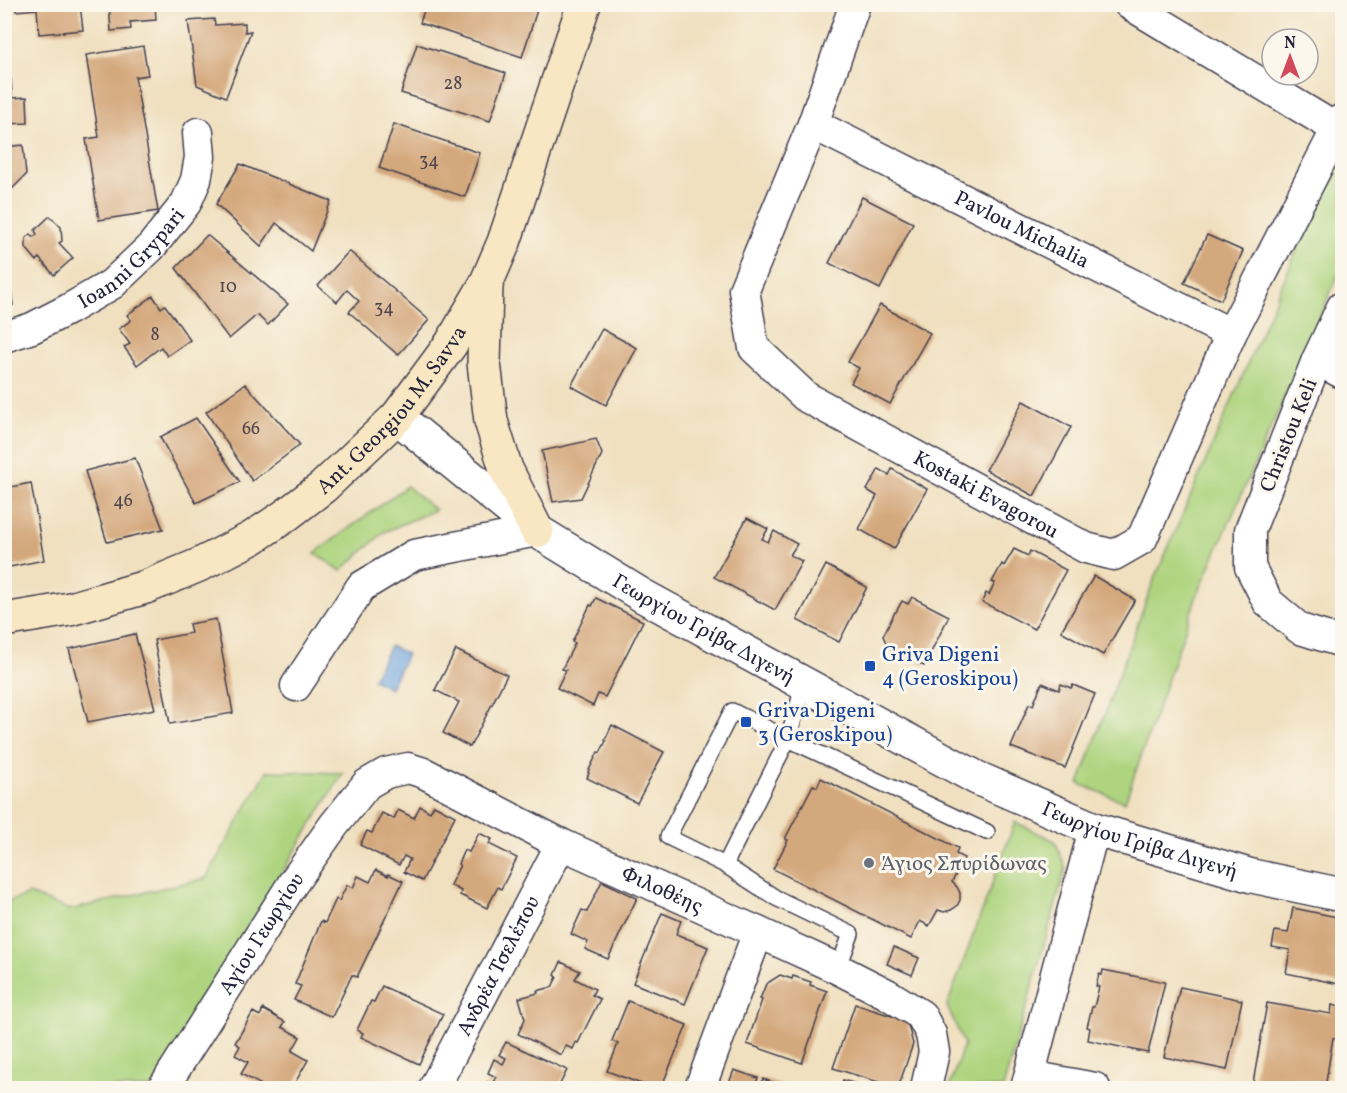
<svg xmlns="http://www.w3.org/2000/svg" width="1347" height="1093" font-family="Vollkorn,serif">
  <rect width="100%" height="100%" fill="#fbf7ec"/>
  <filter id="ink" filterUnits="userSpaceOnUse"><feTurbulence type="fractalNoise" baseFrequency=".0167" numOctaves="2"/><feDisplacementMap in="SourceGraphic" scale="12" xChannelSelector="R" yChannelSelector="G"/><feConvolveMatrix kernelMatrix="1 2 1 2 8 2 1 2 1" color-interpolation-filters="sRGB"/></filter>
  <filter id="wash" filterUnits="userSpaceOnUse"><feTurbulence type="fractalNoise" baseFrequency=".008" numOctaves="4" result="noise"/><feDisplacementMap in="SourceGraphic" scale="24" xChannelSelector="R" yChannelSelector="G"/><feGaussianBlur stdDeviation="1.35" result="paint"/><feColorMatrix in="noise" values="0 0 0 0 0 0 0 0 0 0 0 0 0 0 0 0 0 1.4 0 .05"/><feComposite in="paint" operator="in"/></filter>
  <g filter="url(#wash)">
    <rect width="100%" height="100%" fill="#f0e0c0"/>
    <!-- green -->
    <g fill="#aed47f" stroke="#687b5d" stroke-width="1.5">
      <path d="M1342,146V266L1196,598L1125,802L1079,784L1152,585Z"/>
      <path d="M407,486L435,510L384,532L341,571L315,553Z"/>
      <path d="M267,771L343,773L264,902L153,1088H5V903L29,894L69,910L206,878Z"/>
      <path d="M1015,822L1055,841L1066,868L1003,1088H949L964,1044L947,1006Z"/>
    </g>
    <!-- water -->
    <path fill="#71a4dd" stroke="#4a638c" stroke-width="1.5" d="M390,646L407,654L390,688L373,679Z"/>
    <g id="blocks">
      <!-- building -->
      <g fill="#d4a87d">
        <path d="M15,4H80L83,30L39,34L37,9L16,11Z"/>
        <path d="M109,4H155L156,20L130,22L131,29L111,31Z"/>
        <path d="M426,4H539L522,57L420,23Z"/>
        <path d="M214,19L215,25L245,23V32L251,31L226,97L197,85L188,21Z"/>
        <path d="M417,44L506,73L490,121L401,93Z"/>
        <path d="M143,46L148,75L135,77L158,211L99,220L86,139L99,137L86,55Z"/>
        <path d="M11,79L12,98L27,97L28,123L5,124V80Z"/>
        <path d="M394,124L480,153L465,197L379,168Z"/>
        <path d="M23,145L26,175L4,197V147Z"/>
        <path d="M240,164L331,201L311,251L276,223L261,246L216,204Z"/>
        <path d="M862,197L913,223L880,289L829,263Z"/>
        <path d="M50,216L61,227L62,241L59,243L73,258L54,275L39,258L37,261L26,248V238L31,234L33,237L37,235L35,230Z"/>
        <path d="M207,235L288,304L268,325L257,315L229,339L176,268Z"/>
        <path d="M1207,235L1243,251L1221,300L1184,283Z"/>
        <path d="M349,251L429,320L398,355L349,312L359,301L347,290L337,302L318,286Z"/>
        <path d="M5,258H6L13,305L5,307Z"/>
        <path d="M153,296L161,308L165,305L190,340L167,356L161,347L137,365L124,347L130,344L119,329L131,320L127,315Z"/>
        <path d="M880,305L930,333L890,404L851,383L859,368L848,362Z"/>
        <path d="M602,329L637,348L606,405L571,386Z"/>
        <path d="M245,384L300,445L252,481L206,412Z"/>
        <path d="M1023,401L1071,427L1034,496L986,470Z"/>
        <path d="M196,418L240,482L196,503L160,437Z"/>
        <path d="M596,439L602,454L581,498L553,502L542,451Z"/>
        <path d="M135,458L163,529L107,542L85,471Z"/>
        <path d="M879,469L889,475L892,469L927,489L894,549L859,529L877,496L867,490Z"/>
        <path d="M31,483L44,560L5,568V488Z"/>
        <path d="M747,518L768,529L762,539L768,542L774,531L797,544L790,555L802,561L775,610L714,577Z"/>
        <path d="M1014,549L1028,556L1030,551L1066,570L1034,629L982,602L986,593L989,595L995,583L992,582L1002,564L1004,566Z"/>
        <path d="M826,565L867,587L839,642L797,620Z"/>
        <path d="M1094,576L1135,600L1103,655L1061,631Z"/>
        <path d="M912,597L949,616L924,666L888,647L883,636L895,612H896L902,601L908,604Z"/>
        <path d="M596,598L643,621L605,697L598,694L593,706L557,688L566,670L562,669L575,643L572,642L590,605L592,606Z"/>
        <path d="M216,619L233,713L170,724L154,640L191,633L189,624Z"/>
        <path d="M135,634L155,709L88,722L69,649Z"/>
        <path d="M456,650L507,675L470,747L443,733L459,702L435,690Z"/>
        <path d="M1042,683L1059,690L1061,684L1071,688L1073,685L1095,694L1065,768L1011,747L1029,704L1033,705Z"/>
        <path d="M612,725L664,752L637,803L587,778L589,773L588,772L598,752L600,753L606,741L605,740Z"/>
        <path d="M821,778L958,848L956,854L964,858L952,882L957,887L960,893V900L957,906L951,910L944,912L938,910L929,926L920,921L911,939L773,869L788,840L785,839L813,785L817,787Z"/>
        <path d="M434,805L455,816L422,881L404,872L410,859L404,856L399,865L360,845L367,831L372,833L382,813L394,819L398,810L414,818L420,806L430,812Z"/>
        <path d="M479,833L492,839L489,844L517,858L501,889L498,887L487,908L460,895L461,891L450,885L460,865L458,864L464,850L469,852Z"/>
        <path d="M376,870L388,876V874L403,881L357,977L352,975L332,1017L294,1000L301,986L295,984L321,921L325,923L336,899L339,901L347,885L353,888L358,876L370,882Z"/>
        <path d="M602,881L637,898L608,959L585,949L588,942L571,934L582,910L587,912Z"/>
        <path d="M1293,908L1342,918V962L1339,984L1286,973L1290,950L1272,947L1275,931L1288,933Z"/>
        <path d="M662,913L681,921L676,934L708,947L685,1004L633,983Z"/>
        <path d="M894,947L919,958L912,975L887,964Z"/>
        <path d="M561,962L580,971L575,979L595,989L592,995L600,999L578,1043L576,1042L573,1049L566,1046L561,1055L518,1034L525,1019L519,998L538,993L537,991L552,987L557,977L555,975Z"/>
        <path d="M1103,970L1165,982L1148,1053L1088,1040L1090,1028L1087,1027L1092,1007H1094L1099,987L1096,986L1099,974L1102,975Z"/>
        <path d="M780,975L792,979L793,976L811,982L810,985L827,991L802,1063L747,1044L762,1000L760,999L766,984Z"/>
        <path d="M382,986L443,1014L419,1064L361,1037L363,1033L357,1030L371,1001L374,1002Z"/>
        <path d="M1180,987L1242,1000L1227,1070L1164,1057Z"/>
        <path d="M628,1001L687,1025L661,1088H652L607,1071L618,1044L612,1041Z"/>
        <path d="M1267,1003L1331,1014L1332,1005L1342,1007L1338,1039L1333,1038L1325,1088H1288L1253,1083Z"/>
        <path d="M855,1004L907,1021L913,1044L898,1088L833,1068Z"/>
        <path d="M263,1009L285,1022L282,1027L300,1037L292,1051L308,1060L292,1088H267L241,1074L248,1062L235,1055L240,1046L235,1043L253,1012L260,1016Z"/>
        <path d="M506,1042L567,1070L558,1088H484L487,1082L492,1084L496,1077L488,1073L494,1059L503,1064L506,1058L499,1055Z"/>
        <path d="M734,1070L758,1078L754,1088H727Z"/>
        <path d="M763,1079L789,1088H759Z"/>
        <path d="M843,1080L869,1088H840Z"/>
      </g>
    </g>
  </g>
  <g filter="url(#ink)">
    <use href="#blocks" fill-opacity="0" stroke="#413e4f" stroke-width="1.5"/>
    <g fill="none" stroke-linecap="round" stroke-linejoin="round">
      <!-- service casing -->
      <g stroke="#413e4f" stroke-width="18">
        <g id="service">
          <path d="M725,865L788,739L804,684"/>
          <path d="M838,969L851,934L776,898L725,865L668,837L732,711L788,739L987,832"/>
        </g>
      </g>
      <!-- minor casing -->
      <g stroke="#413e4f" stroke-width="33">
        <g id="minor">
          <path id="s1" d="M855,4L813,124L744,290L754,348L806,397L1086,548L1114,555L1142,539L1231,334L1342,119"/>
          <path d="M1129,4L1337,129"/>
          <path id="s2" d="M813,124L1231,334"/>
          <path d="M1342,307L1317,360L1250,530V567L1268,602L1300,629L1342,642"/>
          <path id="s3" d="M4,337L32,328L69,309L112,284L151,247L186,203L196,180L200,157L198,133"/>
          <path d="M1317,360L1342,373"/>
          <path d="M296,686L361,587L414,555L537,531"/>
          <path d="M1030,1076L1095,1088"/>
          <path id="s4" d="M163,1088L293,883L334,825L367,784L386,773L408,768L424,773L561,844L758,932L838,969L887,994L921,1015L931,1034L934,1052L926,1088"/>
          <path id="s5" d="M434,1088L561,844"/>
          <path d="M700,1088L758,932"/>
          <path d="M1026,1088L1094,829"/>
        </g>
      </g>
      <!-- tertiary casing -->
      <g stroke="#413e4f" stroke-width="36">
        <g id="tertiary">
          <path id="s6" d="M397,417L537,531L643,596L977,778L1094,829L1252,876L1342,895"/>
        </g>
      </g>
      <!-- secondary casing -->
      <g stroke="#413e4f" stroke-width="36">
        <g id="secondary">
          <path d="M486,286L484,363L491,421L506,469L537,531"/>
          <path id="s7" d="M4,620L70,609L146,587L199,565L215,557L252,538L285,516L323,487L397,417L451,344L486,284L504,242L584,4"/>
        </g>
      </g>
      <!-- service -->
      <use href="#service" stroke="#fff" stroke-width="15"/>
      <!-- minor -->
      <use href="#minor" stroke="#fff" stroke-width="30"/>
      <!-- tertiary -->
      <use href="#tertiary" stroke="#fff" stroke-width="33"/>
      <!-- secondary -->
      <use href="#secondary" stroke="#f9e7c3" stroke-width="33"/>
    </g>
  </g>
  <!-- markers -->
  <g fill="#1a4fb4" stroke="#fbf7ec" stroke-width="2">
    <rect x="864" y="660" width="12" height="12" rx="3"/>
    <rect x="740" y="716" width="12" height="12" rx="3"/>
  </g>
  <circle fill="#6b7280" stroke="#fbf7ec" stroke-width="2" cx="869" cy="863" r="6"/>
  <g text-anchor="middle" stroke-width="6" stroke-linejoin="round" paint-order="stroke">
    <!-- number labels -->
    <g font-size="18" fill="#4e444c">
      <text x="453" y="89">28</text>
      <text x="429" y="166">34</text>
      <text x="228" y="292">10</text>
      <text x="384" y="313">34</text>
      <text x="155" y="340">8</text>
      <text x="251" y="434">66</text>
      <text x="123" y="506">46</text>
    </g>
    <!-- street labels -->
    <g font-size="21" fill="#22223b" stroke="#fbf7ec">
      <text dy="7" stroke="none"><textPath href="#s2" startOffset="234">Pavlou Michalia</textPath></text>
      <text dy="7" stroke="none"><textPath href="#s3" startOffset="152">Ioanni Grypari</textPath></text>
      <text dy="7" stroke="none"><textPath href="#s7" startOffset="454">Ant. Georgiou M. Savva</textPath></text>
      <text transform="translate(1288 435) rotate(-68)" y="7">Christou Keli</text>
      <text dy="7" stroke="none"><textPath href="#s1" startOffset="642">Kostaki Evagorou</textPath></text>
      <text dy="7" stroke="none"><textPath href="#s6" startOffset="374">Γεωργίου Γρίβα Διγενή</textPath></text>
      <text dy="7" stroke="none"><textPath href="#s6" startOffset="860">Γεωργίου Γρίβα Διγενή</textPath></text>
      <text dy="7" stroke="none"><textPath href="#s4" startOffset="693">Φιλοθέης</textPath></text>
      <text dy="7" stroke="none"><textPath href="#s4" startOffset="183">Αγίου Γεωργίου</textPath></text>
      <text dy="7" stroke="none"><textPath href="#s5" startOffset="138">Ανδρέα Τσελέπου</textPath></text>
    </g>
    <!-- transit labels -->
    <g font-size="21" fill="#164399" stroke="#fbf7ec" text-anchor="start">
      <text x="882" y="661">Griva Digeni<tspan x="882" dy="24">4 (Geroskipou)</tspan></text>
      <text x="758" y="717">Griva Digeni<tspan x="758" dy="24">3 (Geroskipou)</tspan></text>
    </g>
    <!-- worship labels -->
    <g font-size="21" fill="#5b616d" stroke="#fbf7ec" text-anchor="start">
      <text x="881" y="870">Άγιος Σπυρίδωνας</text>
    </g>
  </g>
  <!-- margin -->
  <rect width="1347" height="1093" fill="none" stroke="#fbf7ec" stroke-width="24"/>
  <!-- north arrow -->
  <g transform="translate(1290 57)"><circle r="28" fill="#fbf7ec" stroke="#a4a2a5" stroke-width="1.5"/>
  <path d="M0-4.5L10 22L0 15L-10 22Z" fill="#d1495b"/>
  <text y="-9" font-size="16" font-weight="bold" text-anchor="middle" fill="#22223b">N</text>
  </g>
</svg>
